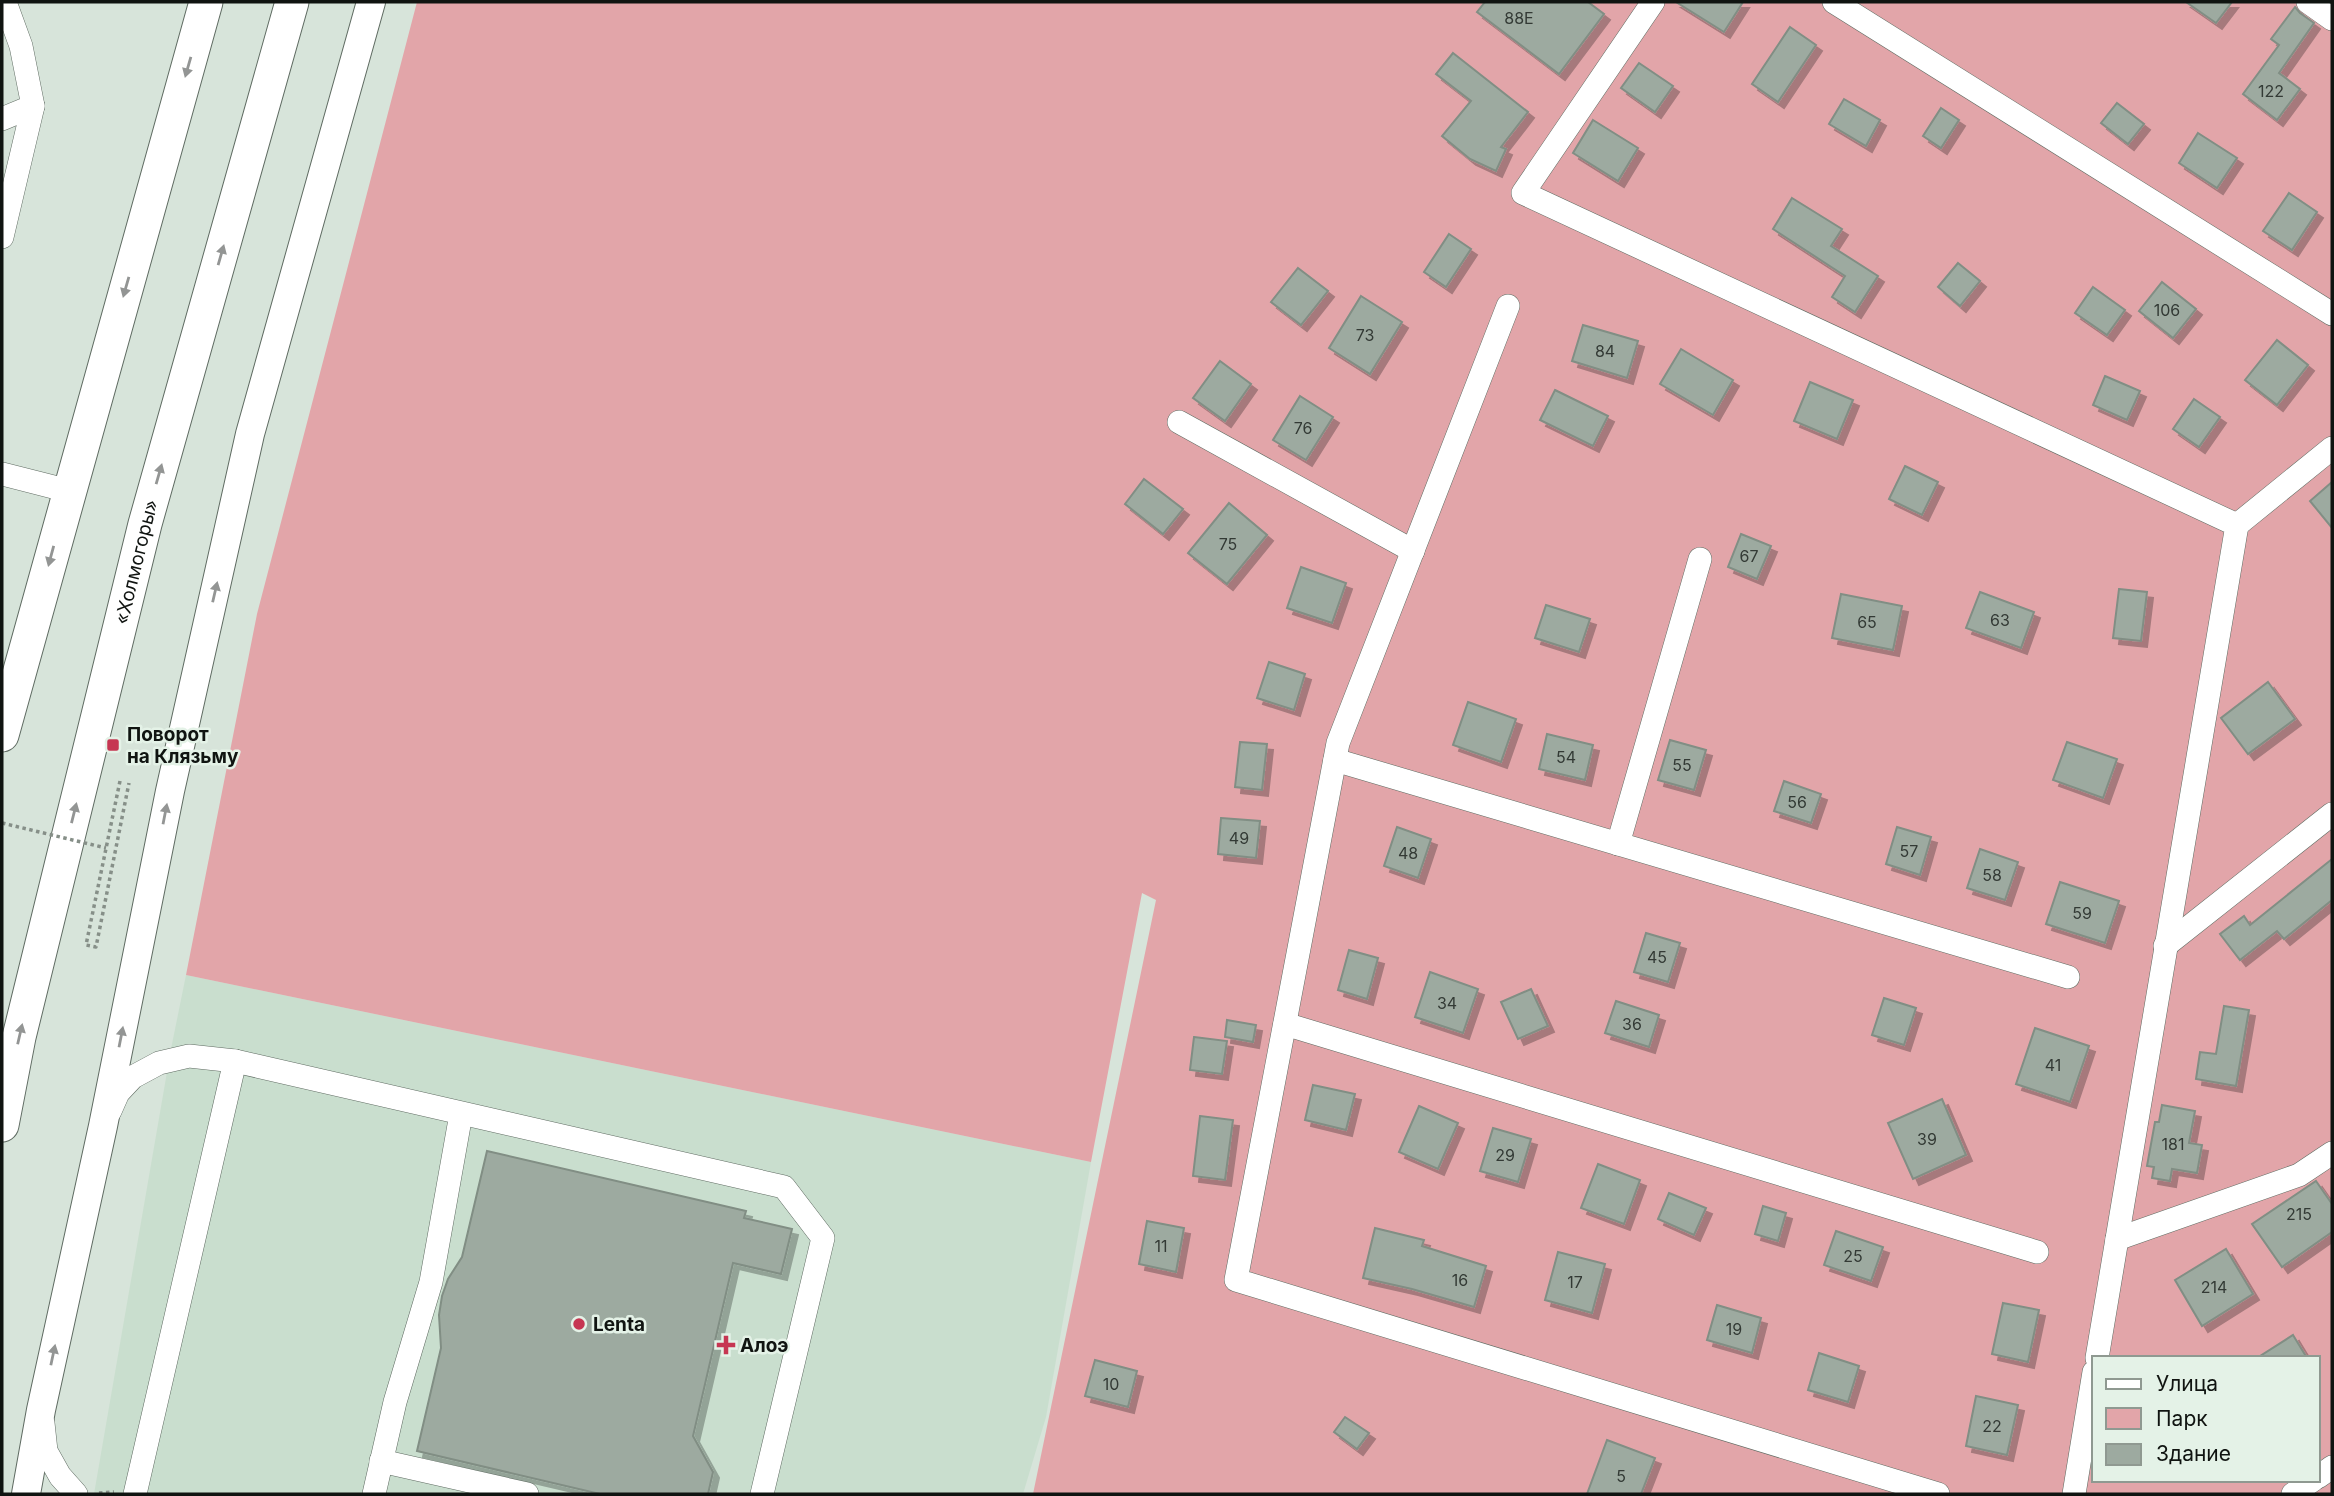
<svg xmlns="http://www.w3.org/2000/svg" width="2334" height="1496" font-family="Inter,sans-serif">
  <defs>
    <filter id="shadow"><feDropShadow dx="6" dy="6" stdDeviation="0" flood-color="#0004"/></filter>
  </defs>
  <rect width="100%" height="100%" fill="#d7e4da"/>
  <!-- built -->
  <path fill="#c9dece" d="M186,975L1091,1162L1046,1417L1023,1494H94L171,1049Z"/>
  <!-- green -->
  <path fill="#e2a5a9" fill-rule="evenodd" d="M417,2H2332V1494H1033L1156,900L1142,893L1091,1162L186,975L257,614ZM2094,1358H2318V1480H2094Z"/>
  <!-- building -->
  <g fill="#9daaa0" stroke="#818e84" stroke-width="2" filter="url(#shadow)">
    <path d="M1485,2H1588L1604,14L1559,74L1477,12Z"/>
    <path d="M1676,2H1743L1724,32Z"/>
    <path d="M2186,2H2232L2216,23Z"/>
    <path d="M2295,7L2300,13L2314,23L2279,73L2300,89L2277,120L2243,94L2279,45L2271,39Z"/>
    <path d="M1790,27L1816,45L1778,102L1752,84Z"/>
    <path d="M1453,53L1528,112L1501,147L1506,149L1496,171L1470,159L1442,136L1471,101L1436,74Z"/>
    <path d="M1639,63L1673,86L1655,112L1621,88Z"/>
    <path d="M1844,99L1880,120L1866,146L1829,124Z"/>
    <path d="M2117,103L2144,124L2128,144L2101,123Z"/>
    <path d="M1941,108L1959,120L1941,148L1923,136Z"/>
    <path d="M1593,120L1638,148L1618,181L1573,153Z"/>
    <path d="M2198,133L2237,158L2217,188L2179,163Z"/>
    <path d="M2289,193L2317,212L2292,250L2263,231Z"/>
    <path d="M1792,198L1842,229L1831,246L1878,276L1855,312L1832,297L1845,276L1773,229Z"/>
    <path d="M1449,234L1471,249L1446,287L1424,272Z"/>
    <path d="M1958,263L1980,281L1960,306L1938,287Z"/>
    <path d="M1298,268L1328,291L1301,325L1271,302Z"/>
    <path d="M2162,282L2196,309L2173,338L2139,311Z"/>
    <path d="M2093,287L2125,310L2107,335L2075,313Z"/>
    <path d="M1361,296L1402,322L1370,374L1329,348Z"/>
    <path d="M1583,325L1638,341L1627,378L1572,361Z"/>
    <path d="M2277,340L2308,365L2277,405L2245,380Z"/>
    <path d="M1681,349L1733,380L1713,415L1660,384Z"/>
    <path d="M1220,361L1251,384L1225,421L1193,398Z"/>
    <path d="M2105,376L2140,391L2127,420L2093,405Z"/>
    <path d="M1810,382L1853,400L1837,439L1794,421Z"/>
    <path d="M1555,390L1608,416L1593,446L1540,420Z"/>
    <path d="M1300,396L1333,417L1306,460L1273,440Z"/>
    <path d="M2194,399L2220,417L2199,447L2173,429Z"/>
    <path d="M1905,466L1938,482L1922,515L1889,499Z"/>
    <path d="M1144,479L1183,509L1163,534L1125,504Z"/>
    <path d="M2332,482V528L2310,501Z"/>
    <path d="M1229,503L1267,535L1227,584L1188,553Z"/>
    <path d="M1741,534L1771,546L1757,579L1728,567Z"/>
    <path d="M1301,567L1346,583L1332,623L1287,608Z"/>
    <path d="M2119,589L2147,592L2141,641L2113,638Z"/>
    <path d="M1980,592L2034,612L2021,648L1966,628Z"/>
    <path d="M1841,594L1902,606L1893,650L1832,638Z"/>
    <path d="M1546,605L1590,619L1579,652L1535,638Z"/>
    <path d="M1269,662L1305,674L1294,710L1257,698Z"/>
    <path d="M2268,682L2295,719L2248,754L2221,718Z"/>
    <path d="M1468,702L1516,719L1501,762L1453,745Z"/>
    <path d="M1547,734L1593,745L1585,780L1539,769Z"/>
    <path d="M1670,740L1706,750L1694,790L1658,780Z"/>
    <path d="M1240,742L1267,744L1262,790L1235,787Z"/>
    <path d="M2067,742L2117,759L2103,798L2053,780Z"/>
    <path d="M1784,781L1821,794L1811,823L1774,811Z"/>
    <path d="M1221,818L1260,821L1256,858L1218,854Z"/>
    <path d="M1397,827L1431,839L1418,878L1384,866Z"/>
    <path d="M1897,827L1931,837L1920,875L1886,864Z"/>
    <path d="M1980,849L2018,862L2005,900L1967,888Z"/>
    <path d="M2332,859V900L2284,939L2277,931L2240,960L2220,934L2244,916L2250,925Z"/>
    <path d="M2060,882L2119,901L2105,943L2046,924Z"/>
    <path d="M1646,933L1680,943L1668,982L1634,972Z"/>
    <path d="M1349,950L1378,958L1367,999L1338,990Z"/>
    <path d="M1430,972L1478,989L1463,1033L1415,1017Z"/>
    <path d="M1531,989L1548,1026L1518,1039L1501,1002Z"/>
    <path d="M1884,998L1916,1008L1904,1045L1872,1035Z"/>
    <path d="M1616,1001L1659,1015L1649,1047L1605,1033Z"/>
    <path d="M2224,1006L2249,1010L2236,1086L2196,1079L2200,1052L2216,1054Z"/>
    <path d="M1227,1020L1256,1025L1253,1042L1225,1037Z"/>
    <path d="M2035,1028L2089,1046L2070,1102L2016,1084Z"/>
    <path d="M1194,1037L1227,1041L1222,1074L1190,1070Z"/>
    <path d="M1313,1085L1355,1094L1346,1130L1305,1120Z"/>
    <path d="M1942,1099L1966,1155L1913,1179L1888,1123Z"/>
    <path d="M2162,1105L2195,1111L2189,1143L2202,1145L2197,1173L2172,1169L2170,1181L2152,1178L2154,1167L2147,1166L2155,1122H2159Z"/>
    <path d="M1419,1106L1458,1123L1438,1169L1399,1152Z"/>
    <path d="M1200,1116L1233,1120L1225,1180L1193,1176Z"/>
    <path d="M1493,1128L1531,1139L1518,1182L1480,1171Z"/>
    <path d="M487,1151L746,1211L744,1218L792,1229L781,1274L733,1263L693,1436L713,1472L708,1494H600L417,1451L441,1348L439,1315L442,1296L448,1279L462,1257Z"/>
    <path d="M1598,1164L1640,1180L1624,1224L1581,1208Z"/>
    <path d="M2316,1181L2332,1204V1232L2282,1267L2252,1224Z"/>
    <path d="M1669,1193L1706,1208L1694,1235L1658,1219Z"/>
    <path d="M1763,1206L1786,1213L1778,1241L1755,1234Z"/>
    <path d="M1147,1221L1184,1228L1176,1272L1139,1264Z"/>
    <path d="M1375,1228L1424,1240L1422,1246L1486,1266L1474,1307L1412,1289L1363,1278Z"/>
    <path d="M1836,1231L1883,1247L1871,1281L1824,1265Z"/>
    <path d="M2226,1249L2253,1294L2202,1326L2175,1280Z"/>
    <path d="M1558,1252L1605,1264L1592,1313L1545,1300Z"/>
    <path d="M2003,1303L2039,1310L2028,1362L1992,1354Z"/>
    <path d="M1717,1305L1761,1318L1752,1353L1707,1340Z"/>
    <path d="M2293,1335L2307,1358H2257Z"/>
    <path d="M1819,1353L1859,1366L1848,1402L1808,1390Z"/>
    <path d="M1095,1360L1137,1371L1128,1407L1085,1396Z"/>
    <path d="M1976,1396L2018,1405L2007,1455L1966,1446Z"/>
    <path d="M1345,1417L1369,1433L1357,1449L1334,1432Z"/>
    <path d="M1607,1440L1655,1458L1641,1494H1587Z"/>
  </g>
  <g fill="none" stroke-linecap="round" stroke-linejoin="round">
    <!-- minor casing -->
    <g stroke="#5f6b62" stroke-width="24">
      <g id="minor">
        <path d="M1653,2L1523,193L2237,525L2097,1358"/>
        <path d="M1834,2L2332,314"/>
        <path d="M2308,2L2332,19"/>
        <path d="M2,119L33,106L21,46L5,2"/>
        <path d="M2,237L33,106"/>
        <path d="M1508,306L1338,743L1236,1280L1938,1494"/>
        <path d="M1179,422L1413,551"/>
        <path d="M2,474L69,491"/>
        <path d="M2237,525L2332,448"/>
        <path d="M1335,760L2068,977"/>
        <path d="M1618,844L1700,559"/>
        <path d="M2165,946L2332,814"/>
        <path d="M1285,1024L2037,1252"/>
        <path d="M110,1111L118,1093L133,1077L159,1063L189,1056L235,1061L784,1187L823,1238L762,1494"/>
        <path d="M2117,1239L2299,1175L2332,1153"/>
        <path d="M43,1423L46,1451L60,1476L76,1494"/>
        <path d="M381,1461L527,1494"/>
        <path d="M2318,1477L2332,1467"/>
        <path d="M135,1494L235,1061"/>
        <path d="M374,1494L395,1402L431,1282L461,1114"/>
        <path d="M2074,1494L2094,1372"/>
        <path d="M2293,1494L2313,1480"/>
      </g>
    </g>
    <!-- major casing -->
    <g stroke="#5f6b62" stroke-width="30">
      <path id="major" d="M26,1494L41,1410L103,1126L170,791L250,434L371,2"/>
    </g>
    <!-- highway casing -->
    <g stroke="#5f6b62" stroke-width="35">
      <g id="highway">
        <path d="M2,735L206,2"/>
        <path id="s1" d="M2,1125L19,1037L145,524L292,2"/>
      </g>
    </g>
    <!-- path -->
    <g stroke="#868f88" stroke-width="3.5" stroke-dasharray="3.5 3.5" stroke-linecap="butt">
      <path d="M120,781L86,945L96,947L129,783"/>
      <path d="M99,1493L114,1492"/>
    </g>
    <!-- minor -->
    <use href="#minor" stroke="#fff" stroke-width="23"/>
    <!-- major -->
    <use href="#major" stroke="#fff" stroke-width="28"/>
    <!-- highway -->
    <use href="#highway" stroke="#fff" stroke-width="33"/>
    <!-- path-bridge -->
    <path stroke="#868f88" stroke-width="3.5" stroke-dasharray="3.5 3.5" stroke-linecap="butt" d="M2,823L106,848"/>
  </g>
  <!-- one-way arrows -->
  <defs><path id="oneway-solid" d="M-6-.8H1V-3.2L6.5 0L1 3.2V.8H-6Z" transform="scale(1.75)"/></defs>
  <g fill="#939594">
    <use href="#oneway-solid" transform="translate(188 67) rotate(106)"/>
    <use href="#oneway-solid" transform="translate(221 255) rotate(-74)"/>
    <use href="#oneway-solid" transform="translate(126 287) rotate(106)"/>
    <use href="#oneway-solid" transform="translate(159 474) rotate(-74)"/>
    <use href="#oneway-solid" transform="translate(51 556) rotate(105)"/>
    <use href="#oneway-solid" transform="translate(215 592) rotate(-77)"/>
    <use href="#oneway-solid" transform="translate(74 813) rotate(-76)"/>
    <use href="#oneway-solid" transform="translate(165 814) rotate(-79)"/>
    <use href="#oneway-solid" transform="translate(20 1034) rotate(-77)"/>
    <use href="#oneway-solid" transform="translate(121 1037) rotate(-79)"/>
    <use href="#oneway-solid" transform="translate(53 1355) rotate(-78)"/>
  </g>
  <!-- markers -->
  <g fill="#c63652" stroke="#e4f2e7" stroke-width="2.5">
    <rect x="106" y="738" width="14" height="14" rx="3.5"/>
    <circle cx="579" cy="1324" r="7"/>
    <path d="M722.5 1334.5h7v7h7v7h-7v7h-7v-7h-7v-7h7z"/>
  </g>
  <g text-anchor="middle" stroke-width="5" stroke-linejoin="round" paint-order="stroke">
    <!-- number labels -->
    <g font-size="16" fill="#333a35">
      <text x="1519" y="24">88Е</text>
      <text x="2271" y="97">122</text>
      <text x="2167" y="316">106</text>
      <text x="1365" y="341">73</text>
      <text x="1605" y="357">84</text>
      <text x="1303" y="434">76</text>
      <text x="1228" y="550">75</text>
      <text x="1749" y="562">67</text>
      <text x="2000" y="626">63</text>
      <text x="1867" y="628">65</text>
      <text x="1566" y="763">54</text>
      <text x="1682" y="771">55</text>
      <text x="1797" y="808">56</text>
      <text x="1239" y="844">49</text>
      <text x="1909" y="857">57</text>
      <text x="1408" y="859">48</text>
      <text x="1992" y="881">58</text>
      <text x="2082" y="919">59</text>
      <text x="1657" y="963">45</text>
      <text x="1447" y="1009">34</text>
      <text x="1632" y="1030">36</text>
      <text x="2053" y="1071">41</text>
      <text x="1927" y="1145">39</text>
      <text x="2173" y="1150">181</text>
      <text x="1505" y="1161">29</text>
      <text x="2299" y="1220">215</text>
      <text x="1161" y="1252">11</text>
      <text x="1853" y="1262">25</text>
      <text x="1460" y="1286">16</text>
      <text x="1575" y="1288">17</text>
      <text x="2214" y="1293">214</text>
      <text x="1734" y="1335">19</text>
      <text x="1111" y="1390">10</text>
      <text x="1992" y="1432">22</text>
      <text x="1621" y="1482">5</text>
    </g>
    <!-- street labels -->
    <g font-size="19" fill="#101411" stroke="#e4f2e7">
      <text dy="7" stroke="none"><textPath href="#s1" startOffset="579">«Холмогоры»</textPath></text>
    </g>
    <!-- poi labels -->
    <g font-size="19" font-weight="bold" fill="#101411" stroke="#e4f2e7" text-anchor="start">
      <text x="127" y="741">Поворот<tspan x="127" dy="22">на Клязьму</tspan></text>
      <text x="593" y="1331">Lenta</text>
      <text x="740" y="1352">Алоэ</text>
    </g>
  </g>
  <!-- border -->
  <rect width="2334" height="1496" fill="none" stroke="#101411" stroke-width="7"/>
  <!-- legend -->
  <rect x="2092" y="1356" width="228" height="126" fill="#e4f2e7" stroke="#8f9991" stroke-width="2"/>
  <rect x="2106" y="1379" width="35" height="10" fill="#ffffff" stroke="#8f9991" stroke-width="2"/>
  <text x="2156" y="1391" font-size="21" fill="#101411">Улица</text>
  <rect x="2106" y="1408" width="35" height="21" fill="#e2a5a9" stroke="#8f9991" stroke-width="2"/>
  <text x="2156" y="1426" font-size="21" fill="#101411">Парк</text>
  <rect x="2106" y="1444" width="35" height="21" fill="#9daaa0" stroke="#8f9991" stroke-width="2"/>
  <text x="2156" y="1461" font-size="21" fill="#101411">Здание</text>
</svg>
